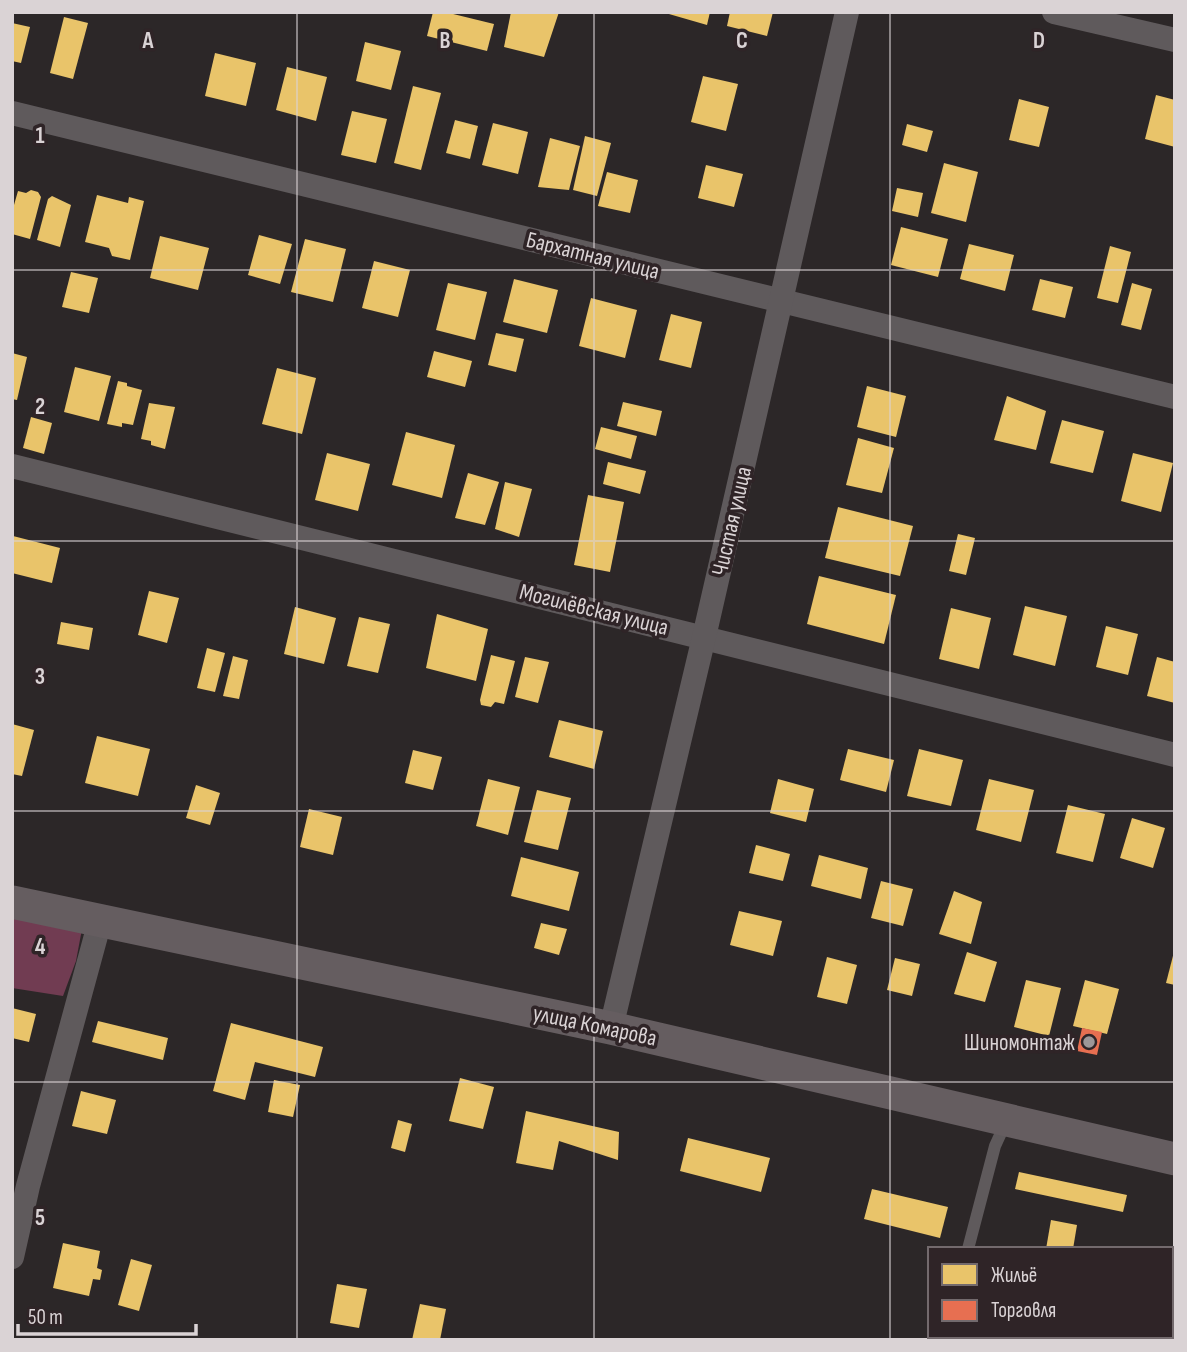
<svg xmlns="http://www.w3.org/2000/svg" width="1187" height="1352" font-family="'Sofia Sans Condensed',sans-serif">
  <rect width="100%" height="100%" fill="#2c2728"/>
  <!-- forest -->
  <path fill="#713c52" d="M12,918L82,929L76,961L63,996L12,988Z"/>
  <!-- homes -->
  <g fill="#e9c46a">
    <path d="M433,12H445L494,24L487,51L427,36Z"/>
    <path d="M511,12H559L544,57L504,47Z"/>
    <path d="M662,12H710L707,25Z"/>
    <path d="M730,12H773L767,36L727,26Z"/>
    <path d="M64,17L88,23L73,79L50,73Z"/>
    <path d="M12,23L30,27L21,63L12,61Z"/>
    <path d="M365,42L401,51L391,90L356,81Z"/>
    <path d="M215,53L256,63L246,106L205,96Z"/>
    <path d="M287,67L327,77L316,121L276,110Z"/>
    <path d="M703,76L738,84L726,131L691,122Z"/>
    <path d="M413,86L441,93L421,170L394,163Z"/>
    <path d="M1156,95L1175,100V147L1145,139Z"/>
    <path d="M1019,99L1049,107L1039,147L1009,140Z"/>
    <path d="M352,111L387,119L376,163L341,155Z"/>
    <path d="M455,120L478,126L470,159L446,153Z"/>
    <path d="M493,123L528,132L518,174L482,165Z"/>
    <path d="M907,124L933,131L927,152L902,145Z"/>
    <path d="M585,136L611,143L597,196L573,190Z"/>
    <path d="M550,138L580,146L569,190L538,187Z"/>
    <path d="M944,163L978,172L966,222L931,213Z"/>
    <path d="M706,165L743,174L734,207L698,198Z"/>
    <path d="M607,172L638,180L630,213L598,206Z"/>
    <path d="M897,188L923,193L918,217L892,211Z"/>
    <path d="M31,190L38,192L41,197L30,239L12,234V212L18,191L26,193Z"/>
    <path d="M97,195L128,203L129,197L144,201L130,260L112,256L109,248L85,242Z"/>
    <path d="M52,196L71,205L60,247L37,240L48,199Z"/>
    <path d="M901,227L948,239L938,277L891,265Z"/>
    <path d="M259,235L292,244L280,284L248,275Z"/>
    <path d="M160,236L209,248L198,290L150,278Z"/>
    <path d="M305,239L346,249L333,302L291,292Z"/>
    <path d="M969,244L1014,255L1005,291L960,279Z"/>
    <path d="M1110,246L1131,252L1118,303L1097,298Z"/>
    <path d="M374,261L410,270L398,317L362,308Z"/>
    <path d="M71,272L98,278L89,313L62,307Z"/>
    <path d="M514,279L558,290L547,333L503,322Z"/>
    <path d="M1040,279L1073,287L1065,318L1032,310Z"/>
    <path d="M448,283L487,292L475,340L436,330Z"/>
    <path d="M1132,283L1152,289L1141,330L1121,325Z"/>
    <path d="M591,298L637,310L625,358L579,346Z"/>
    <path d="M671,314L702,322L691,368L659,360Z"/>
    <path d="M496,333L524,339L516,372L488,365Z"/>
    <path d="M434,351L472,361L465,387L427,377Z"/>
    <path d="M12,353L27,357L17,400L12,399Z"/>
    <path d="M75,367L111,376L99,421L64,412Z"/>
    <path d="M277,368L316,378L302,434L262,424Z"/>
    <path d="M118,381L127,383V386L142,390L133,425L122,423V427L107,424Z"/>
    <path d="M867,386L906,396L896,437L857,427Z"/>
    <path d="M1007,396L1046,411L1036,450L994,440Z"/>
    <path d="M623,402L662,411L656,436L617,426Z"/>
    <path d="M149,403L175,407L165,449L151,445V441L141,439Z"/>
    <path d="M31,417L52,423L44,454L23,448Z"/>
    <path d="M1062,420L1104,431L1093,473L1050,463Z"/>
    <path d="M601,427L637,436L631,459L595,449Z"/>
    <path d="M406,432L455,445L442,498L392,485Z"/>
    <path d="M858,438L894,448L882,493L846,485Z"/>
    <path d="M327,453L370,464L358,511L315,500Z"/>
    <path d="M1133,453L1173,463L1161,512L1121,501Z"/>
    <path d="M608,462L646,471L640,494L603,484Z"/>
    <path d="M468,473L499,482L485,525L455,518Z"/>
    <path d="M505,482L532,489L519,537L495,529Z"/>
    <path d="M588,495L624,502L610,572L574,565Z"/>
    <path d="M838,507L913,526L900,576L825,558Z"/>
    <path d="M958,534L975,538L966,575L949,571Z"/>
    <path d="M13,536L60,548L52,583L12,573Z"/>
    <path d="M819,576L896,595L884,644L807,624Z"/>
    <path d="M149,591L179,598L167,643L138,635Z"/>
    <path d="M1025,606L1067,616L1055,666L1013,655Z"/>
    <path d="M295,607L336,618L324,664L284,654Z"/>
    <path d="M951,608L991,618L979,669L939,659Z"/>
    <path d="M437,614L488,629L476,681L426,668Z"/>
    <path d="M359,617L390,624L378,673L347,666Z"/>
    <path d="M61,622L93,628L89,650L57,644Z"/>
    <path d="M1106,626L1138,634L1128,675L1096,667Z"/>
    <path d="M207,648L225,653L215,692L197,688Z"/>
    <path d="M491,655L515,661L504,704L495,702L491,707L481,705L480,700Z"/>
    <path d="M233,656L248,660L239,699L223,696Z"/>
    <path d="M525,657L549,662L538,703L515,697Z"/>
    <path d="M1157,657L1175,662V703L1147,696Z"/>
    <path d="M559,720L603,731L594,769L549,757Z"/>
    <path d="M12,724L34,730L22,776L12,774Z"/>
    <path d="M97,736L150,749L138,796L85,783Z"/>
    <path d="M848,749L894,760L886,792L840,780Z"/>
    <path d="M919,749L963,760L951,806L907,796Z"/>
    <path d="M413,750L442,757L433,790L405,783Z"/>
    <path d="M488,779L520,787L508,835L476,826Z"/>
    <path d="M778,779L814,789L806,822L770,813Z"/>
    <path d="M989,779L1034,790L1021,842L976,830Z"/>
    <path d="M196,785L220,793L210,825L186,818Z"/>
    <path d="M537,790L571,798L558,850L524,842Z"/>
    <path d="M1068,805L1105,814L1093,862L1056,853Z"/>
    <path d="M309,809L342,817L333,855L300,847Z"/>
    <path d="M1132,818L1165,828L1153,868L1120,858Z"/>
    <path d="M756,845L790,854L783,881L749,873Z"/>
    <path d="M819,855L868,868L861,899L811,886Z"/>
    <path d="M521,857L579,872L569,911L511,896Z"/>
    <path d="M881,881L913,889L903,926L871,918Z"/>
    <path d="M954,891L982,902L971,944L939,934Z"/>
    <path d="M739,911L782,921L773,956L730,945Z"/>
    <path d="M541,923L567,929L559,955L534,948Z"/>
    <path d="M967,952L997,962L985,1002L954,994Z"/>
    <path d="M1174,952H1175V985L1166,983Z"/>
    <path d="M827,957L857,965L847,1004L817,997Z"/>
    <path d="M895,958L920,964L912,996L887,990Z"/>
    <path d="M1026,980L1061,988L1049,1036L1014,1027Z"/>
    <path d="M1085,980L1119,989L1107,1034L1073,1026Z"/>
    <path d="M12,1008L36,1014L29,1042L12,1038Z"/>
    <path d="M98,1021L168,1038L163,1060L92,1042Z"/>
    <path d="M231,1023L323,1047L315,1077L255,1062L245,1100L213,1091Z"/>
    <path d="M460,1078L494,1087L483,1129L449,1121Z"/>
    <path d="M274,1080L300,1085L293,1117L268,1112Z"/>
    <path d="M81,1091L116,1100L107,1134L72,1126Z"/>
    <path d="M526,1111L619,1132L618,1160L559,1141L553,1170L516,1163Z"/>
    <path d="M398,1120L412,1124L405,1152L391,1148Z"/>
    <path d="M688,1138L770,1158L761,1192L680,1171Z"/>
    <path d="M1019,1172L1127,1195L1123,1212L1015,1189Z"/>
    <path d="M872,1189L948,1207L940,1238L864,1219Z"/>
    <path d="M1051,1220L1077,1225L1073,1249H1046Z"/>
    <path d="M63,1243L100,1251L97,1268L102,1270L100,1280L93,1279L89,1296L53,1288Z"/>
    <path d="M131,1259L152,1265L139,1311L118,1305Z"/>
    <path d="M337,1284L367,1289L359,1328L330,1323Z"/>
    <path d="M420,1304L446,1309L440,1340H412Z"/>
    <path d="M1171,1322L1175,1323V1340H1149L1150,1336H1171Z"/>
  </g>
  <!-- shops -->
  <path fill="#e76f51" d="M1082,1028L1102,1032L1097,1055L1077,1051Z"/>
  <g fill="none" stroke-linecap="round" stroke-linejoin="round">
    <!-- lane -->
    <g stroke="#5f5a5c" stroke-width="12">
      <path d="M968,1249L995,1146L1006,1122"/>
      <path d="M1002,1336L1016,1340"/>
      <path d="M943,1340L944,1336"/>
    </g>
    <!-- street -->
    <g stroke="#5f5a5c" stroke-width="24">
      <path d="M1054,12L1175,40"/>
      <path d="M12,113L1175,397"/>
      <path d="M12,466L1175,755"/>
      <path d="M611,1028L704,637L847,12"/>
      <path d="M12,1257L28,1186L100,921"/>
    </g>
    <!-- secondary -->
    <path stroke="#655d60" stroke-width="33" d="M12,902L611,1028L1175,1159"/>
  </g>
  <!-- grid -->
  <path fill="none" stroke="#dad3d5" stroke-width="2" stroke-opacity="0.55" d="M297,12V1340M594,12V1340M890,12V1340M12,270H1175M12,541H1175M12,811H1175M12,1082H1175"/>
  <!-- markers -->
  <circle fill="#9d9798" stroke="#2f2427" stroke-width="2.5" cx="1089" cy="1042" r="7"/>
  <g text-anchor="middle" stroke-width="7" stroke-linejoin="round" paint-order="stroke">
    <!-- street labels -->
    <g font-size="23" fill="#dad3d5" stroke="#2f2427">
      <text transform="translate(593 255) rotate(14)" y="8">Бархатная улица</text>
      <text transform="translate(731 521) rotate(-77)" y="8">Чистая улица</text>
      <text transform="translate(594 609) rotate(14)" y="8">Могилёвская улица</text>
      <text transform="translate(595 1025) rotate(12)" y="8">улица Комарова</text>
    </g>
    <!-- poi labels -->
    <g font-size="23" fill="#dad3d5" stroke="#2f2427" text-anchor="end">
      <text x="1075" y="1050">Шиномонтаж</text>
    </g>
  </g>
  <g font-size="23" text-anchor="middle" font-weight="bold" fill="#dad3d5" stroke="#2f2427" stroke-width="7" stroke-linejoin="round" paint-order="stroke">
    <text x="148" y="48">A</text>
    <text x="445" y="48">B</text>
    <text x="742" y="48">C</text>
    <text x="1039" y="48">D</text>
    <text x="40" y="143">1</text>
    <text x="40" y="414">2</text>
    <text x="40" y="684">3</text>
    <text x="40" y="954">4</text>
    <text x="40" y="1225">5</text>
  </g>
  <!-- border -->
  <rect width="1187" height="1352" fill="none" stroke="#dad3d5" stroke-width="28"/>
  <!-- legend -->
  <rect x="928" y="1247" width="245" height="91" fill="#2f2427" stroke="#736a6d" stroke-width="2"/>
  <rect x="942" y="1264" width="35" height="21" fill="#e9c46a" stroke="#736a6d" stroke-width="2"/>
  <text x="991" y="1282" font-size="21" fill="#dad3d5">Жильё</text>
  <rect x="942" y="1300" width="35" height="21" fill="#e76f51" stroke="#736a6d" stroke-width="2"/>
  <text x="991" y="1317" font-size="21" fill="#dad3d5">Торговля</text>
  <!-- scale -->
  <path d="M18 1324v10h178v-10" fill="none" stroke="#dad3d5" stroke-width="3.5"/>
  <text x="28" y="1324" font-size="21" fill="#dad3d5" stroke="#2f2427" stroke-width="5" paint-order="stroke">50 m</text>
</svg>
